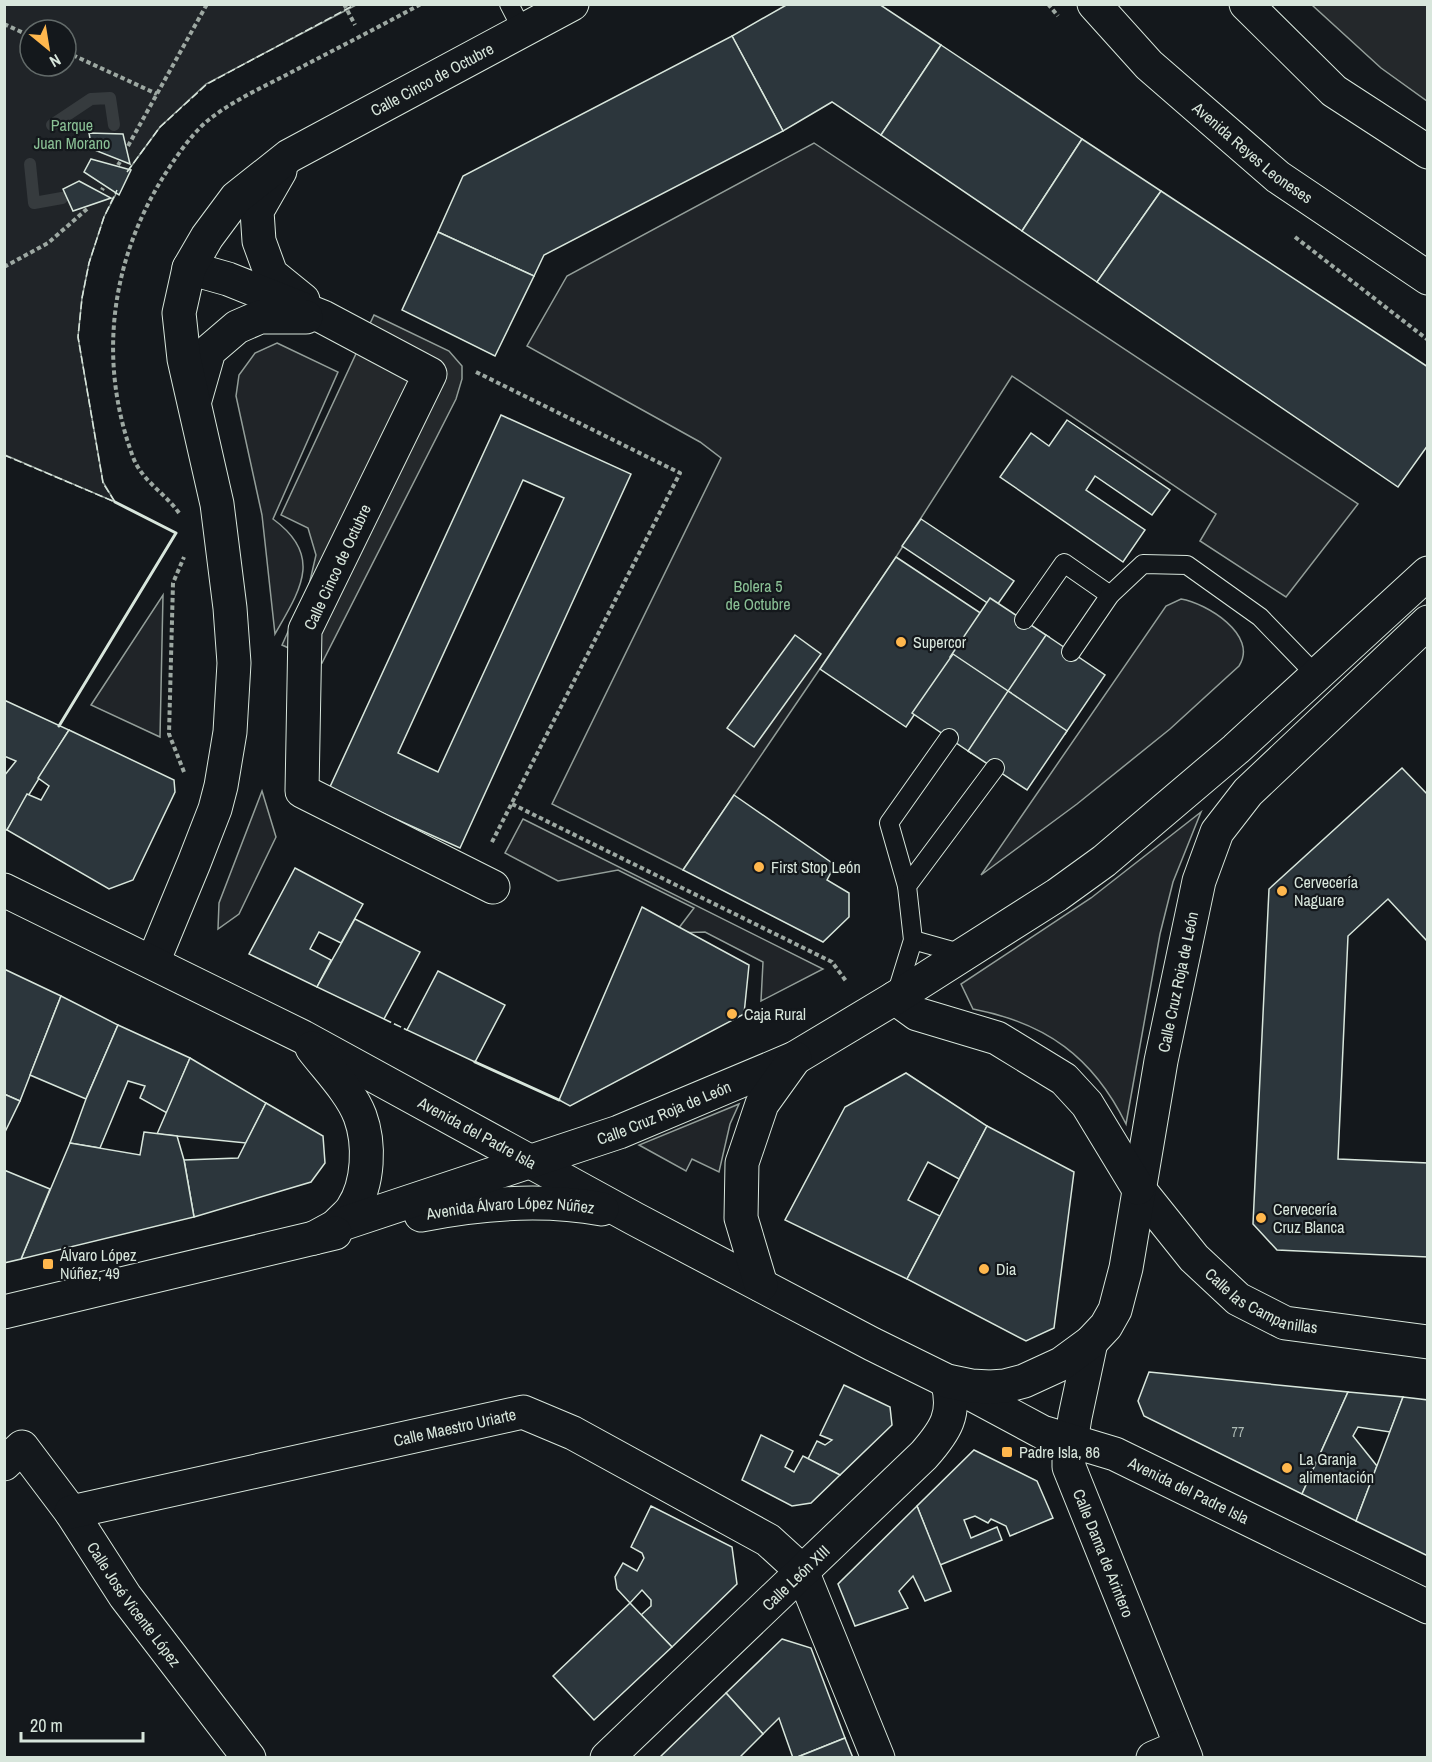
<svg xmlns="http://www.w3.org/2000/svg" width="1432" height="1762" font-family="'Archivo Narrow',sans-serif">
  <rect width="100%" height="100%" fill="#14181c"/>
  <!-- green -->
  <g fill="#202428" stroke="#939e99" stroke-width="1.5" fill-rule="evenodd">
    <path d="M4,5H356L206,84L160,127L130,168L118,190L104,217L89,263L82,298L78,337L103,482L115,502L5,455ZM30,30H66V66H30Z"/>
    <path d="M814,143L1358,504L1286,597L1200,541L1216,514L1012,376L896,557L683,870L552,804L721,458L700,442L527,346L567,276Z"/>
    <path d="M277,343L338,372L273,519C324,556 300,590 275,634L262,515L236,396L239,375L255,353Z"/>
    <path d="M163,595L160,737L91,705Z"/>
    <path d="M1181,599C1206,603 1259,635 1239,666L1170,729L1077,804L981,875L1166,606Z"/>
    <path d="M262,791L276,837L239,914L218,929L219,903Z"/>
    <path d="M1201,812L1173,882L1160,934L1126,1124C1093,1057 1046,1023 973,1009L961,984L1091,898Z"/>
    <path d="M523,819L823,969L761,1001L763,962L705,932L675,933L694,908L618,870L558,881L505,853Z"/>
    <path d="M739,1104L730,1124L719,1172L692,1159L686,1171L639,1145Z"/>
  </g>
  <!-- parking -->
  <g fill="#24282b" stroke="#939e99" stroke-width="1.5">
    <path d="M1312,5H1427V101L1381,68Z"/>
    <path d="M374,315L449,351L462,366V379L456,399L322,663L282,645L309,585L316,555L308,528L281,515Z"/>
  </g>
  <g fill="none" stroke-linecap="round" stroke-linejoin="round">
    <!-- stream -->
    <g stroke="#363b3e" stroke-width="12">
      <path d="M52,125L91,99L110,98L114,125"/>
      <path d="M30,164L34,203L62,198"/>
    </g>
  </g>
  <!-- building -->
  <g fill="#2c363c" stroke="#d8e6dc" stroke-width="1.5" fill-rule="evenodd">
    <path d="M788,4H879L941,45L881,135L832,102L783,131L732,36Z"/>
    <path d="M732,36L783,131L544,255L534,276L438,232L463,176Z"/>
    <path d="M941,45L1082,139L1022,231L881,135Z"/>
    <path d="M89,133L123,134L130,164L92,149Z"/>
    <path d="M1082,139L1161,191L1097,282L1022,231Z"/>
    <path d="M91,159L131,170L119,195L84,172Z"/>
    <path d="M79,181L111,198L73,211L63,189Z"/>
    <path d="M1161,191L1428,367V445L1398,487L1097,282Z"/>
    <path d="M438,232L534,276L495,356L402,310Z"/>
    <path d="M501,415L631,474L460,848L329,789ZM523,480L564,498L438,772L398,753Z"/>
    <path d="M1067,420L1170,490L1152,515L1095,476L1086,490L1145,530L1123,562L1000,477L1031,433L1049,446Z"/>
    <path d="M921,519L1014,581L995,608L902,546Z"/>
    <path d="M896,557L982,614L906,727L820,669Z"/>
    <path d="M990,598L1049,637L1009,696L950,657Z"/>
    <path d="M795,635L821,654L754,747L727,728Z"/>
    <path d="M1046,635L1105,675L1065,734L1006,694Z"/>
    <path d="M953,654L1011,693L971,753L912,713Z"/>
    <path d="M1008,691L1067,731L1027,790L968,751Z"/>
    <path d="M4,700L69,730L7,830L4,828V776L16,761L4,756Z"/>
    <path d="M69,730L174,780L175,792L133,880L109,889L7,830L27,794L41,800L49,786L38,778Z"/>
    <path d="M1402,768L1428,795V942L1388,899L1348,936L1338,1159L1428,1163V1257L1277,1250L1253,1224L1269,889Z"/>
    <path d="M734,795L835,865L827,880L849,893V917L823,942L683,870Z"/>
    <path d="M295,868L363,904L341,943L319,932L310,949L331,960L317,987L249,954Z"/>
    <path d="M642,907L749,965L744,1014L570,1106L559,1100Z"/>
    <path d="M355,919L420,952L384,1019L317,987Z"/>
    <path d="M4,969L61,996L20,1101L4,1094Z"/>
    <path d="M438,971L505,1005L475,1062L407,1030Z"/>
    <path d="M61,996L118,1025L86,1099L30,1075Z"/>
    <path d="M118,1025L190,1058L167,1113L140,1098L145,1086L128,1081L100,1148L70,1143L86,1099Z"/>
    <path d="M190,1058L266,1103L246,1143L157,1134Z"/>
    <path d="M906,1073L987,1126L959,1179L928,1162L908,1200L940,1216L907,1279L785,1220L845,1107Z"/>
    <path d="M4,1094L20,1101L4,1134Z"/>
    <path d="M266,1103L323,1136L325,1163L311,1182L194,1217L184,1160L238,1158Z"/>
    <path d="M987,1126L1074,1172L1054,1328L1026,1341L907,1279Z"/>
    <path d="M144,1132L177,1136L184,1160L194,1217L21,1259L70,1143L140,1155Z"/>
    <path d="M4,1170L50,1189L21,1259L4,1263Z"/>
    <path d="M1149,1372L1348,1392L1302,1494L1144,1416L1138,1401Z"/>
    <path d="M844,1385L890,1407L892,1425L840,1475L808,1459L817,1441L825,1445L832,1440L820,1435Z"/>
    <path d="M1348,1392L1403,1397L1390,1432L1358,1427L1353,1436L1377,1466L1356,1521L1302,1494Z"/>
    <path d="M1403,1397L1428,1400V1556L1356,1521Z"/>
    <path d="M761,1435L793,1451L785,1467L794,1472L803,1456L840,1475L811,1503L792,1506L742,1480Z"/>
    <path d="M974,1450L1037,1481L1053,1518L1010,1536L1006,1526L991,1519L988,1523L975,1516L964,1520L971,1538L997,1527L1002,1540L940,1565L917,1506Z"/>
    <path d="M651,1506L732,1547L737,1584L672,1647L641,1615L651,1606V1600L642,1590L630,1603L617,1589L615,1577L623,1563L637,1571L644,1558L642,1553L631,1547Z"/>
    <path d="M917,1506L951,1591L925,1601L913,1576L899,1591L908,1608L855,1626L838,1584Z"/>
    <path d="M630,1603L672,1647L594,1720L553,1676Z"/>
    <path d="M782,1639L811,1648L845,1738L795,1758H793L779,1718L763,1734L726,1693Z"/>
    <path d="M726,1693L763,1734L739,1758H659Z"/>
    <path d="M845,1738L853,1758H795Z"/>
  </g>
  <g fill="none" stroke-linecap="round" stroke-linejoin="round">
    <!-- service casing -->
    <g stroke="#d8e6dc" stroke-width="20">
      <g id="service">
        <path d="M509,4L523,31"/>
        <path d="M1024,620L1064,563L1110,595"/>
        <path d="M1071,652L1110,595L1143,564L1187,565L1260,617L1316,675"/>
        <path d="M907,886L889,823L949,738"/>
        <path d="M913,940L963,954"/>
        <path d="M896,995L913,940L907,886L995,768"/>
      </g>
    </g>
    <!-- minor casing -->
    <g stroke="#d8e6dc" stroke-width="35">
      <g id="minor">
        <path d="M280,171L257,211L259,241L271,274L303,300"/>
        <path d="M189,268L228,279L323,317L430,374L305,630L302,791L493,887"/>
        <path d="M195,400L209,351L237,327L260,317H306"/>
        <path id="s1" d="M153,962L194,863L215,809L221,786L230,732L234,663L230,608L217,504L184,359L179,313L189,268L207,237L236,198L289,156L572,4"/>
        <path id="s2" d="M1138,1188L1194,1258L1238,1299L1285,1323L1428,1342"/>
        <path id="s3" d="M1091,1342L1075,1417L1069,1455V1467L1186,1758"/>
        <path id="s4" d="M949,1382L1042,1432L1115,1454L1428,1607"/>
        <path id="s5" d="M4,1464L22,1447L71,1512L125,1596L249,1758"/>
        <path id="s6" d="M71,1512L523,1412L573,1433L768,1540L802,1571L878,1758"/>
        <path id="s7" d="M607,1758L924,1455C945,1431 957,1414 947,1381"/>
        <path d="M1153,1758L1181,1746"/>
      </g>
    </g>
    <!-- secondary casing -->
    <g stroke="#d8e6dc" stroke-width="35">
      <g id="secondary">
        <path id="s8" d="M4,890L303,1037L635,1219L872,1344L947,1381L971,1386L990,1387L1005,1386L1024,1381L1061,1364L1091,1342L1106,1326L1115,1310L1126,1268L1161,1061L1199,881L1217,832L1248,792L1428,622"/>
        <path d="M895,998L917,1014L997,1038L1064,1079L1087,1104L1138,1188"/>
        <path d="M312,1048C327,1068 351,1092 360,1116C370,1143 369,1184 352,1209C348,1215 341,1220 336,1226"/>
        <path id="s9" d="M421,1215C481,1203 541,1198 602,1209"/>
        <path id="s10" d="M314,1238L336,1226L619,1132L795,1058L895,998L1057,895L1104,861L1236,749L1428,573"/>
        <path d="M761,1285L741,1218L742,1163L762,1104L795,1058"/>
        <path d="M4,1312L335,1233"/>
      </g>
    </g>
    <!-- primary casing -->
    <g stroke="#d8e6dc" stroke-width="35">
      <g id="primary">
        <path id="s11" d="M1094,4L1149,65L1278,177L1428,278"/>
        <path d="M1246,4L1334,91L1428,152"/>
      </g>
    </g>
    <!-- path -->
    <g stroke="#9da8a2" stroke-width="4" stroke-dasharray="4.5 3" stroke-linecap="butt">
      <path d="M344,4L355,25"/>
      <path d="M1048,4L1058,16"/>
      <path d="M4,24L30,36"/>
      <path d="M66,52L157,94"/>
      <path d="M128,146L207,4"/>
      <path d="M118,165L120,162"/>
      <path d="M102,190L103,188"/>
      <path d="M1295,237L1428,340"/>
      <path d="M4,267L48,243L87,209"/>
      <path d="M476,372L680,473L491,844"/>
      <path d="M179,513C165,493 142,481 133,457C98,363 110,264 162,179C173,161 190,136 206,122C230,102 261,88 288,74C332,51 377,28 421,4"/>
      <path d="M184,772L169,734L173,583L184,557"/>
      <path d="M512,804L832,962L846,981"/>
    </g>
    <!-- service -->
    <use href="#service" stroke="#14181c" stroke-width="18"/>
    <!-- minor -->
    <use href="#minor" stroke="#14181c" stroke-width="33"/>
    <!-- secondary -->
    <use href="#secondary" stroke="#14181c" stroke-width="33"/>
    <!-- primary -->
    <use href="#primary" stroke="#14181c" stroke-width="33"/>
    <!-- fence -->
    <g stroke="#d8e6dc" stroke-width="1.5" stroke-dasharray="8 3" stroke-linecap="butt">
      <path d="M127,172L160,127L207,84L356,4"/>
      <path d="M4,455L115,502L103,483L78,337L82,298L89,263L104,217L117,190"/>
      <path d="M384,1019L407,1030"/>
    </g>
    <!-- wall -->
    <g stroke="#d8e6dc" stroke-width="3">
      <path d="M59,726L176,533L115,502"/>
      <path d="M475,1062L559,1100"/>
    </g>
  </g>
  <!-- markers -->
  <g fill="#ffb74d" stroke="#14181c" stroke-width="2">
    <circle cx="901" cy="642" r="6"/>
    <circle cx="759" cy="867" r="6"/>
    <circle cx="1282" cy="891" r="6"/>
    <circle cx="732" cy="1014" r="6"/>
    <circle cx="1261" cy="1218" r="6"/>
    <rect x="42" y="1258" width="12" height="12" rx="3"/>
    <circle cx="984" cy="1269" r="6"/>
    <rect x="1001" y="1446" width="12" height="12" rx="3"/>
    <circle cx="1287" cy="1468" r="6"/>
  </g>
  <g text-anchor="middle" stroke-width="4.5" stroke-linejoin="round" paint-order="stroke">
    <!-- number labels -->
    <g font-size="14" fill="#adbab4">
      <text x="1238" y="1437">77</text>
    </g>
    <!-- street labels -->
    <g font-size="16" fill="#d8e6dc" stroke="#14181c">
      <text dy="6" stroke="none"><textPath href="#s1" startOffset="1028">Calle Cinco de Octubre</textPath></text>
      <text dy="6" stroke="none"><textPath href="#s11" startOffset="218">Avenida Reyes Leoneses</textPath></text>
      <text transform="translate(337 567) rotate(-65)" y="6">Calle Cinco de Octubre</text>
      <text dy="6" stroke="none"><textPath href="#s8" startOffset="1594">Calle Cruz Roja de León</textPath></text>
      <text dy="6" stroke="none"><textPath href="#s10" startOffset="372">Calle Cruz Roja de León</textPath></text>
      <text dy="6" stroke="none"><textPath href="#s8" startOffset="532">Avenida del Padre Isla</textPath></text>
      <text dy="6" stroke="none"><textPath href="#s9" startOffset="90">Avenida Álvaro López Núñez</textPath></text>
      <text dy="6" stroke="none"><textPath href="#s2" startOffset="172">Calle las Campanillas</textPath></text>
      <text dy="6" stroke="none"><textPath href="#s6" startOffset="393">Calle Maestro Uriarte</textPath></text>
      <text dy="6" stroke="none"><textPath href="#s4" startOffset="264">Avenida del Padre Isla</textPath></text>
      <text dy="6" stroke="none"><textPath href="#s3" startOffset="220">Calle Dama de Arintero</textPath></text>
      <text dy="6" stroke="none"><textPath href="#s7" startOffset="261">Calle León XIII</textPath></text>
      <text dy="6" stroke="none"><textPath href="#s5" startOffset="218">Calle José Vicente López</textPath></text>
    </g>
    <!-- park labels -->
    <g font-size="16" fill="#8ac095" stroke="#14181c">
      <text x="72" y="131">Parque<tspan x="72" dy="18">Juan Morano</tspan></text>
      <text x="758" y="592">Bolera 5<tspan x="758" dy="18">de Octubre</tspan></text>
    </g>
    <!-- poi labels -->
    <g font-size="16" fill="#d8e6dc" stroke="#14181c" text-anchor="start">
      <text x="913" y="648">Supercor</text>
      <text x="771" y="873">First Stop León</text>
      <text x="1294" y="888">Cervecería<tspan x="1294" dy="18">Naguare</tspan></text>
      <text x="744" y="1020">Caja Rural</text>
      <text x="1273" y="1215">Cervecería<tspan x="1273" dy="18">Cruz Blanca</tspan></text>
      <text x="60" y="1261">Álvaro López<tspan x="60" dy="18">Núñez, 49</tspan></text>
      <text x="996" y="1275">Dia</text>
      <text x="1019" y="1458">Padre Isla, 86</text>
      <text x="1299" y="1465">La Granja<tspan x="1299" dy="18">alimentación</tspan></text>
    </g>
  </g>
  <!-- border -->
  <rect width="1432" height="1762" fill="none" stroke="#d8e6dc" stroke-width="12"/>
  <!-- north arrow -->
  <g transform="translate(48 48) rotate(150)"><circle r="28" fill="#14181c" stroke="#626a69" stroke-width="1.5"/>
  <path d="M0-4.5L10 22L0 15L-10 22Z" fill="#ffb74d"/>
  <text y="-9" font-size="16" font-weight="bold" text-anchor="middle" fill="#d8e6dc">N</text>
  </g>
  <!-- scale -->
  <path d="M21 1732v9h122v-9" fill="none" stroke="#d8e6dc" stroke-width="3"/>
  <text x="30" y="1732" font-size="18" fill="#d8e6dc" stroke="#14181c" stroke-width="4.5" paint-order="stroke">20 m</text>
</svg>
